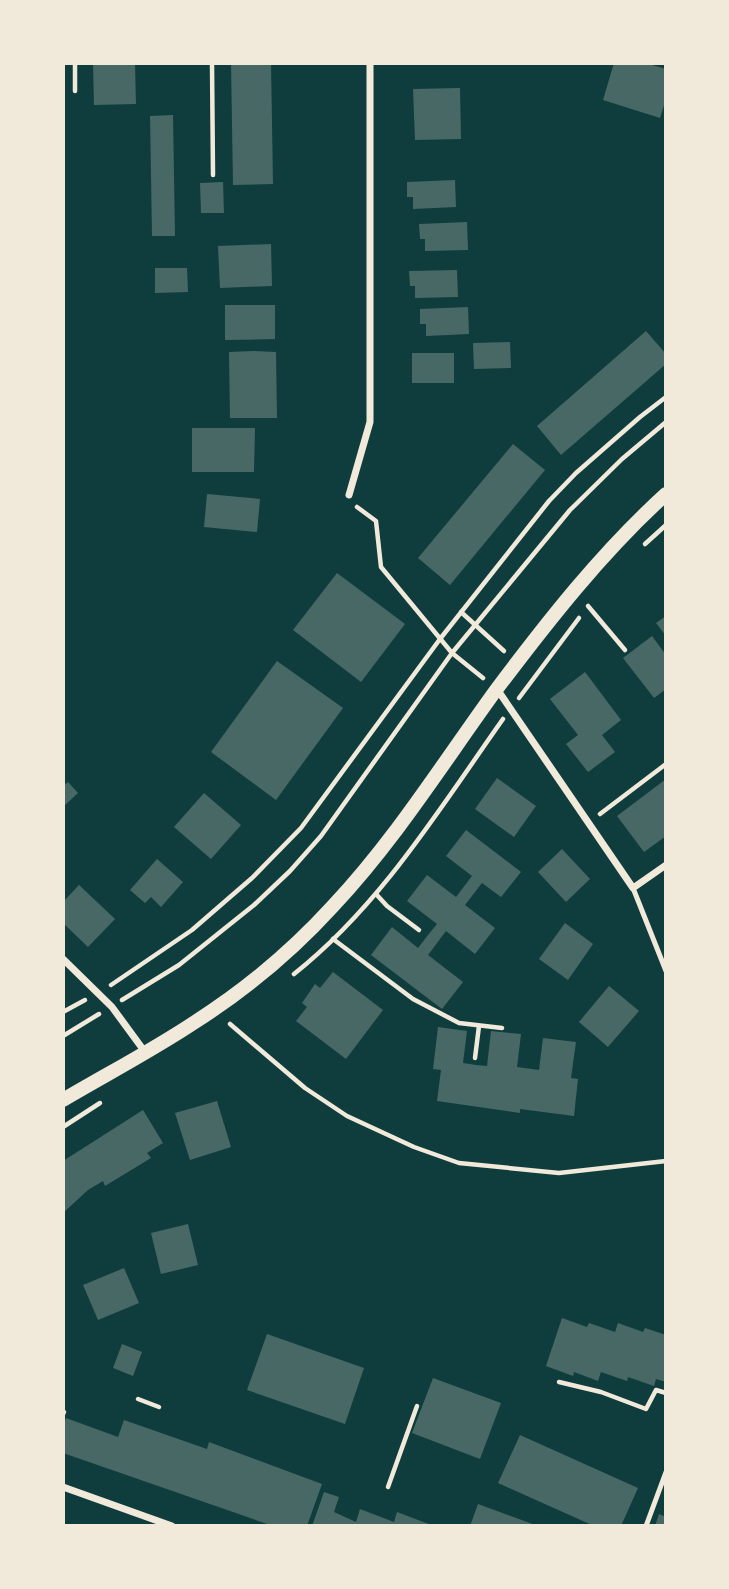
<svg xmlns="http://www.w3.org/2000/svg" width="729" height="1589" font-family="'Nunito Sans',sans-serif">
  <rect width="100%" height="100%" fill="#0f3d3e"/>
  <!-- building -->
  <g fill="#486865">
    <path d="M93,63H135L136,104L94,105Z"/>
    <path d="M231,63H271L273,184L233,185Z"/>
    <path d="M614,63H645L666,69V99L660,118L603,100Z"/>
    <path d="M460,88L461,139L415,140L413,89Z"/>
    <path d="M173,115L175,236H152L150,116Z"/>
    <path d="M455,180L456,207L413,209V197H407V182Z"/>
    <path d="M223,182L224,213H201L200,183Z"/>
    <path d="M467,222L468,250L425,251V239H420L419,224Z"/>
    <path d="M271,244L272,286L220,288L218,246Z"/>
    <path d="M155,268H187L188,292L155,293Z"/>
    <path d="M457,270L458,297L415,298V286H410L409,271Z"/>
    <path d="M225,305H275V339L225,340Z"/>
    <path d="M468,307L469,334L426,336V324H420V309Z"/>
    <path d="M646,331L666,354V364L561,455L537,426Z"/>
    <path d="M510,342L511,368L474,369L473,343Z"/>
    <path d="M254,351L276,352L277,418H230L229,352Z"/>
    <rect x="412" y="353" width="42" height="30"/>
    <path d="M192,428H255L254,472H192Z"/>
    <path d="M513,444L545,470L450,585L418,558Z"/>
    <path d="M207,494L260,499L257,532L204,527Z"/>
    <path d="M337,573L405,624L361,682L293,630Z"/>
    <path d="M666,616V636L656,623Z"/>
    <path d="M652,636L666,655V689L654,698L623,658Z"/>
    <path d="M277,661L343,708L276,800L211,752Z"/>
    <path d="M585,672L621,720L602,735L615,752L588,772L566,744L578,735L550,699Z"/>
    <path d="M497,778L536,806L514,837L475,809Z"/>
    <path d="M666,779V836L644,852L617,816Z"/>
    <path d="M63,781L66,784L68,782L78,793L63,807Z"/>
    <path d="M204,793L241,825L211,859L174,827Z"/>
    <path d="M466,830L521,872L501,897L482,883L465,905L495,928L475,954L446,931L428,955L463,982L442,1009L371,955L392,927L418,948L428,935L437,924L407,901L427,875L456,897L472,876L446,856Z"/>
    <path d="M562,849L590,879L566,902L538,872Z"/>
    <path d="M157,859L183,882L161,907L151,897L145,903L130,890Z"/>
    <path d="M79,885L115,919L88,947L63,923V902Z"/>
    <path d="M565,923L593,944L568,980L539,959Z"/>
    <path d="M333,972L383,1010L346,1059L296,1021L307,1007L302,1003L315,984L320,988Z"/>
    <path d="M609,986L639,1011L608,1047L579,1022Z"/>
    <path d="M438,1027L467,1031L463,1063L476,1065L487,1066L491,1031L521,1034L517,1067L539,1070L543,1038L576,1042L571,1078L578,1079L574,1116L520,1109V1113L437,1101L441,1070L433,1069Z"/>
    <path d="M217,1101L231,1147L190,1160L175,1113Z"/>
    <path d="M143,1110L163,1143L147,1153L151,1158L105,1186L103,1181L88,1190L63,1213V1161Z"/>
    <path d="M188,1224L198,1265L161,1274L151,1233Z"/>
    <path d="M124,1268L139,1303L98,1320L83,1285Z"/>
    <path d="M562,1318L587,1327L589,1323L615,1332L618,1323L643,1332L645,1328L666,1335V1382L656,1379L654,1386L628,1377L627,1381L601,1372L598,1381L574,1372L573,1376L546,1366Z"/>
    <path d="M267,1334L364,1368L345,1424L247,1390Z"/>
    <path d="M122,1344L142,1352L133,1376L113,1368Z"/>
    <path d="M433,1378L501,1403L480,1459L412,1433Z"/>
    <path d="M66,1418L118,1437L124,1420L207,1449L209,1442L322,1484L307,1526H273L63,1453V1426Z"/>
    <path d="M520,1435L638,1488L621,1526H594L498,1483Z"/>
    <path d="M324,1492L339,1497L334,1512L356,1522L360,1509L394,1522L397,1512L434,1526H312Z"/>
    <path d="M478,1504L538,1526H470Z"/>
    <path d="M659,1514L666,1517V1526H655Z"/>
  </g>
  <g fill="none" stroke-linecap="round" stroke-linejoin="round">
    <!-- path -->
    <g stroke="#f1e9da" stroke-width="4.5">
      <path d="M75,63V91"/>
      <path d="M212,63L213,175"/>
      <path d="M357,507L376,521L381,567L452,653L483,678"/>
      <path d="M645,544L666,525"/>
      <path d="M588,606L625,650"/>
      <path d="M461,612L504,651"/>
      <path d="M519,698L579,618"/>
      <path d="M600,814L666,764"/>
      <path d="M376,894L387,906L419,930"/>
      <path d="M333,939L413,999L459,1023L502,1028"/>
      <path d="M294,974C381,905 440,808 503,719"/>
      <path d="M111,985L192,930L252,878L301,828L440,639L549,501L576,473L640,417L666,397"/>
      <path d="M122,1000L179,965L254,905L290,871L321,836L452,653L570,510L622,459L666,422"/>
      <path d="M63,1012L85,1000"/>
      <path d="M230,1024L305,1088L347,1116L414,1147L459,1163L559,1173L666,1161"/>
      <path d="M63,1036L99,1014"/>
      <path d="M475,1058L479,1026"/>
      <path d="M63,1127L100,1103"/>
      <path d="M559,1382L601,1392L646,1409L656,1390L666,1393"/>
      <path d="M138,1399L159,1407"/>
      <path d="M63,1414L64,1412"/>
      <path d="M388,1487L417,1406"/>
    </g>
    <!-- service -->
    <g stroke="#f1e9da" stroke-width="5">
      <path d="M633,888L666,971"/>
      <path d="M646,1526L666,1472"/>
    </g>
    <!-- minor -->
    <g stroke="#f1e9da" stroke-width="7">
      <path d="M349,495L370,422V63"/>
      <path d="M497,689L633,888L666,865"/>
      <path d="M63,959L112,1007L145,1052"/>
      <path d="M63,1487L172,1526"/>
    </g>
    <!-- secondary -->
    <path stroke="#f1e9da" stroke-width="14" d="M63,1100C107,1074 153,1050 195,1022C245,990 293,950 333,906C395,840 443,763 496,690C548,621 602,552 666,494"/>
  </g>
  <!-- border -->
  <rect width="729" height="1589" fill="none" stroke="#f1e9da" stroke-width="130"/>
</svg>
